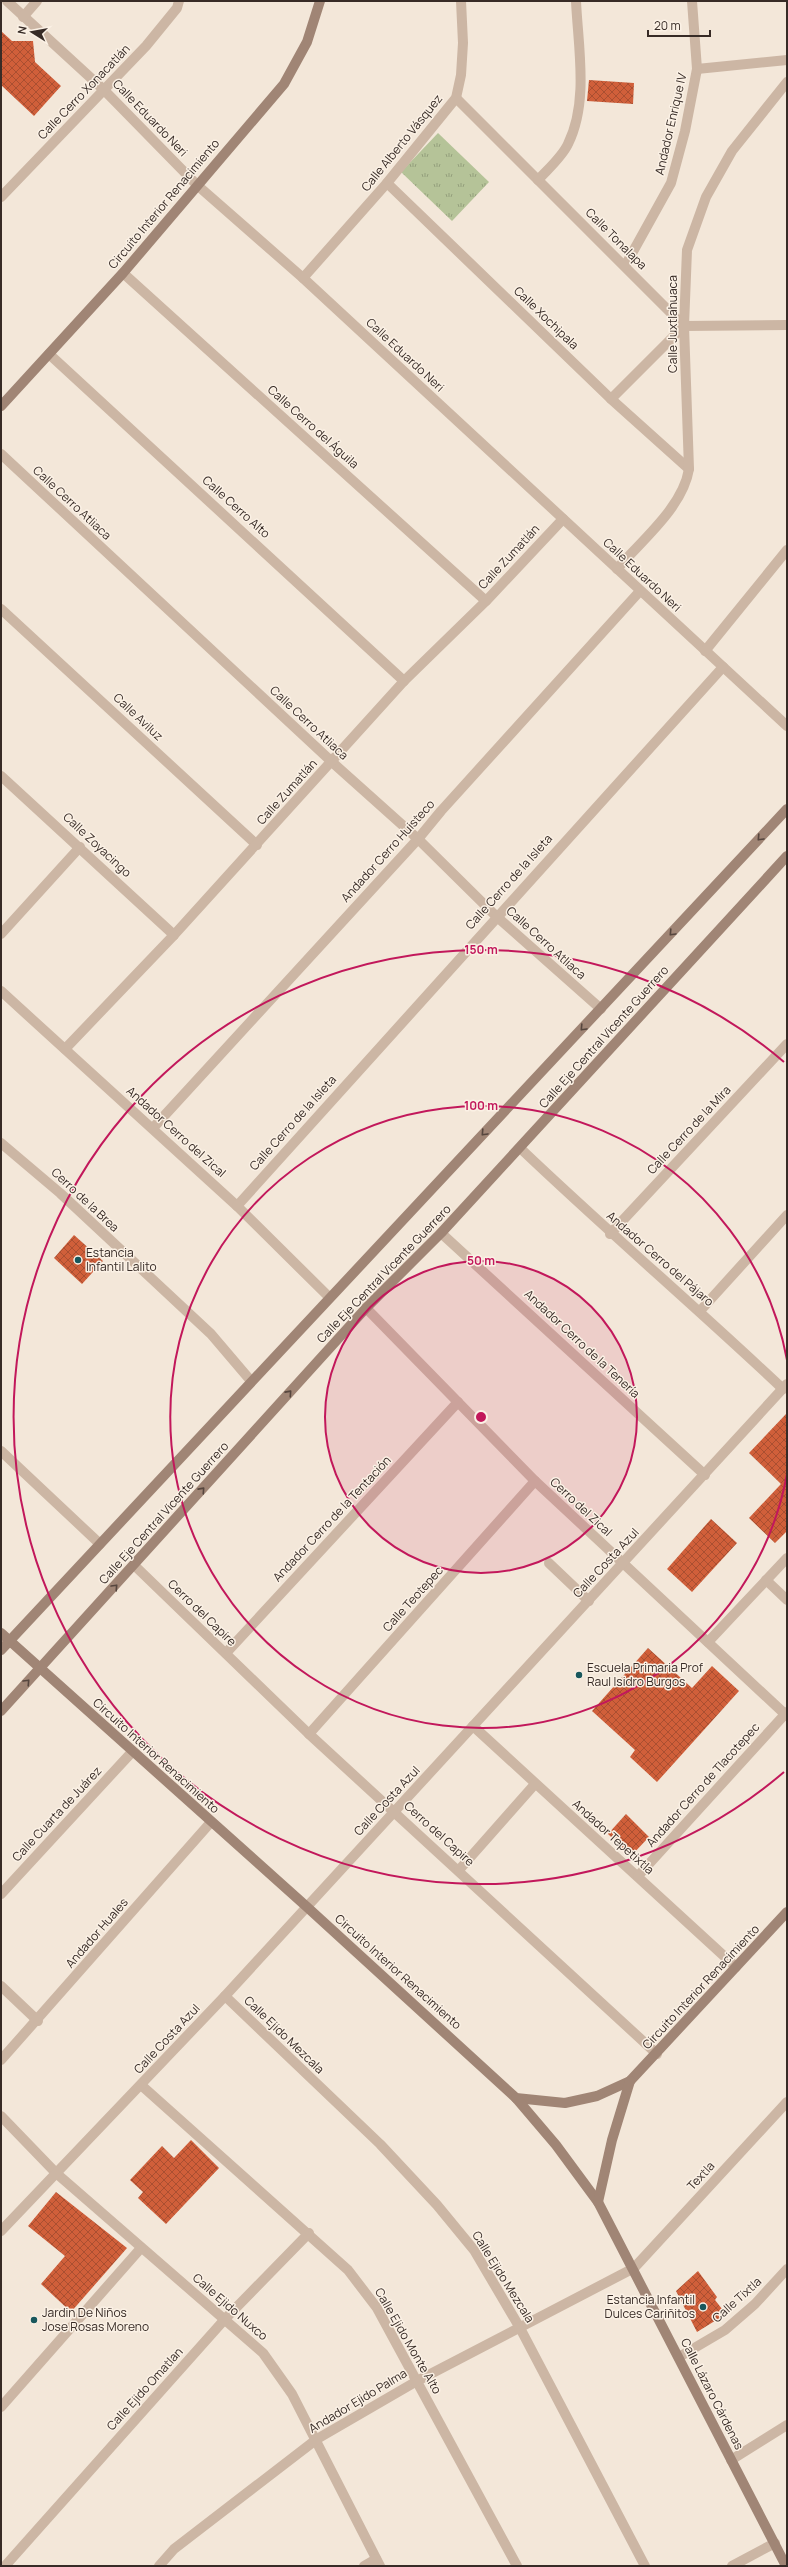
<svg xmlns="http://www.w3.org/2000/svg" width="788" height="2567" font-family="Manrope,sans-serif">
  <defs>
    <pattern id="park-tufts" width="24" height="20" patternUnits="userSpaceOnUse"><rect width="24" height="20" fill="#b5c398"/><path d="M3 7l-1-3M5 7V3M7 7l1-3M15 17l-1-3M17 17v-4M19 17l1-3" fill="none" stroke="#949f7c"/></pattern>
    <pattern id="building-cross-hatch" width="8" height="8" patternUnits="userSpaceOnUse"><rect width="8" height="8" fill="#d05f3a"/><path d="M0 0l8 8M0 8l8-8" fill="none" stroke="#aa4f31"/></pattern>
  </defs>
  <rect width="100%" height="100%" fill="#f3e7d9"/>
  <!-- park -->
  <path fill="url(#park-tufts)" d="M438,133L489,182L452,221L401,172Z"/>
  <!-- building -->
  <g fill="url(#building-cross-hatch)">
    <path d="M1,31L12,41H33L35,62L61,86L34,116L1,85Z"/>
    <path d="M589,80L634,83L633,104L587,101Z"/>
    <path d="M74,1235L103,1261L82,1284L54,1258Z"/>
    <path d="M787,1413V1531L775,1543L749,1518L781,1484L749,1453Z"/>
    <path d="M711,1519L737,1543L692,1592L667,1569Z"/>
    <path d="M648,1648L692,1688L712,1666L739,1691L657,1782L630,1757L635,1750L592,1711Z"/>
    <path d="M626,1814L649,1837L631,1856L608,1834Z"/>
    <path d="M191,2140L219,2168L166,2224L138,2198L143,2192L130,2180L162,2146L174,2158Z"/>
    <path d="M56,2192L127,2248L71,2312L41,2284L65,2256L28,2226Z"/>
    <path d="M698,2271L717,2297L715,2300L726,2314L697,2332L676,2291Z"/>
  </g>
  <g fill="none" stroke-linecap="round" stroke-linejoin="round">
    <!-- street -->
    <g stroke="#ccb6a4" stroke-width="10">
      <path d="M7,1L104,90L197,185L303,278L787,726"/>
      <path d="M23,17L37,1"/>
      <path d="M697,69L787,60"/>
      <path d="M456,98L684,326L787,325"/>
      <path d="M538,180C548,169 562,157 568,144C589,102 578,46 576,1"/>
      <path d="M387,183L611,399L689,469"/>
      <path d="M1,197L146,46L177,8L179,1"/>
      <path d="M625,266L671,183L685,131L697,69L692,1"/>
      <path d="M123,273L486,601"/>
      <path d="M303,278L387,183L456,98L461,75L463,43L461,1"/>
      <path d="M49,354L404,681"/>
      <path d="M611,399L684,326"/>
      <path d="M1,454L332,762L418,839L496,916L601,1009"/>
      <path d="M617,569C642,540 683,507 689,469L684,326L687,250L706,197L732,151L787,82"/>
      <path d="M1,609L257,845"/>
      <path d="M705,651L787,550"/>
      <path d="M1,776L174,935"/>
      <path d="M1,934L80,847"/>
      <path d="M1,991L237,1206L329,1297"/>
      <path d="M65,1049L174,935L404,681L486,601L563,519"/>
      <path d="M153,1128L418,839L441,811L640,591"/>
      <path d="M1,1143L60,1193L211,1334L251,1381"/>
      <path d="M520,1148C606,1230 696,1307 783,1389"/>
      <path d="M237,1206L723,667"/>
      <path d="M441,1233L705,1475"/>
      <path d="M610,1234L787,1044"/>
      <path d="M366,1308L535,1481L787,1716"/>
      <path d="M700,1311L787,1215"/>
      <path d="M1,1451L100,1544"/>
      <path d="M549,1563L589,1601"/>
      <path d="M135,1566L309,1734L657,2054"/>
      <path d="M766,1580L787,1600"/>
      <path d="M708,1642L787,1558"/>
      <path d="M226,1653L458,1402"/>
      <path d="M473,1726L736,1967"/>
      <path d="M309,1734L535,1481"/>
      <path d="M459,1870L535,1784"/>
      <path d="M638,1876L787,1712"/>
      <path d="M1,1894L132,1752"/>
      <path d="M1,1986L38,2021"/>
      <path d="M225,1996L380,2144L437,2205L474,2250L520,2328L645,2566"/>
      <path d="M1,2060L211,1822"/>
      <path d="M141,2085L348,2270L377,2308L517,2566"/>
      <path d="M1,2116L56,2173L263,2353L292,2394L380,2566"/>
      <path d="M1,2231L225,1996L787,1384"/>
      <path d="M679,2357L725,2330L755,2304L787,2269"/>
      <path d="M1,2407L141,2248"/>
      <path d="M731,2460L787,2425"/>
      <path d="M5,2566L225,2319L309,2233"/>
      <path d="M159,2566L174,2549L317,2439L417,2381L634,2268L787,2102"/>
      <path d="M364,2566L376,2559"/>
      <path d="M732,2566L775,2543"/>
    </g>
    <!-- secondary -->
    <g stroke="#a08575" stroke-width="10">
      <path d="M1,406L123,273L284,84L307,42L320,1"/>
      <path d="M1,1633L307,1907L516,2098L565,2103L597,2096L630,2081L787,1912"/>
      <path d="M1,1650L787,809"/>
      <path d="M1,1711L366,1308L441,1233L787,856"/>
      <path d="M516,2098L556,2145L598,2202L786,2566"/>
      <path d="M598,2202L612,2140L630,2081"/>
    </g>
  </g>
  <!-- one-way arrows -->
  <defs><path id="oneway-chevron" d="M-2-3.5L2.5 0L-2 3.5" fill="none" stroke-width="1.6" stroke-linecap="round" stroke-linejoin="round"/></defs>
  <g stroke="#56463e">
    <use href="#oneway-chevron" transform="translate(760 838) rotate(133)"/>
    <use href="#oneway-chevron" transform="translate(672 933) rotate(133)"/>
    <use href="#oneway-chevron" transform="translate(583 1028) rotate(133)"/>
    <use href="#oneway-chevron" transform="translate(484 1133) rotate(133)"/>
    <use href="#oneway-chevron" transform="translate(289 1393) rotate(-48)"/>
    <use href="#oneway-chevron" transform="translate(202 1490) rotate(-48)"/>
    <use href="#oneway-chevron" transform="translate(115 1587) rotate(-47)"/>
    <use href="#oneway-chevron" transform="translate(27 1682) rotate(-47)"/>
  </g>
  <!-- distance rings -->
  <circle cx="481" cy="1417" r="156" fill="#c2185b" fill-opacity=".12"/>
  <g fill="none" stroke="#c2185b" stroke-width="2">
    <circle cx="481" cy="1417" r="156"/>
    <path d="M787 1474A311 311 0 1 1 787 1360"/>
    <path d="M784 1772A467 467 0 1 1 784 1062"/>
  </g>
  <!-- markers -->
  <g fill="#18575c" stroke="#fbf1e5" stroke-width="1.5">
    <circle cx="78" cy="1260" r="4"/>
    <circle cx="579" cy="1675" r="4"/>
    <circle cx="703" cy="2307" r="4"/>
    <circle cx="34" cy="2320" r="4"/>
  </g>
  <g text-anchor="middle" stroke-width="3" stroke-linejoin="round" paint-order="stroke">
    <!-- street labels -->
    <g font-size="12" fill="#372b26" stroke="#fbf1e5">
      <text transform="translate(84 92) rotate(-46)" y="4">Calle Cerro Xonacatlán</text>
      <text transform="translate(150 118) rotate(46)" y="4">Calle Eduardo Neri</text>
      <text transform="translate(671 124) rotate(-77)" y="4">Andador Enrique IV</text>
      <text transform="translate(402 143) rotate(-51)" y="4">Calle Alberto Vásquez</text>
      <text transform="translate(164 204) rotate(-50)" y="4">Circuito Interior Renacimiento</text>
      <text transform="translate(616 239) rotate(45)" y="4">Calle Tonalapa</text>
      <text transform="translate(546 318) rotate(44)" y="4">Calle Xochipala</text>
      <text transform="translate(673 324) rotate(-90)" y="4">Calle Juxtlahuaca</text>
      <text transform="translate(405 355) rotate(43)" y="4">Calle Eduardo Neri</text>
      <text transform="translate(313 427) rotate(42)" y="4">Calle Cerro del Águila</text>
      <text transform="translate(72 503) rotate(43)" y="4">Calle Cerro Atliaca</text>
      <text transform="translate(236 507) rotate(42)" y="4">Calle Cerro Alto</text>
      <text transform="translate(509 557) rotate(-47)" y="4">Calle Zumatlán</text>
      <text transform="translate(642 575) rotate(43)" y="4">Calle Eduardo Neri</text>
      <text transform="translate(138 717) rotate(43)" y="4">Calle Aviluz</text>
      <text transform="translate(309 723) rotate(43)" y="4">Calle Cerro Atliaca</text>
      <text transform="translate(287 792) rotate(-48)" y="4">Calle Zumatlán</text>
      <text transform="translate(97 845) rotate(43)" y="4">Calle Zoyacingo</text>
      <text transform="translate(388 851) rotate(-48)" y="4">Andador Cerro Huisteco</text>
      <text transform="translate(509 882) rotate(-48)" y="4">Calle Cerro de la Isleta</text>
      <text transform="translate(546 943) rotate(42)" y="4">Calle Cerro Atliaca</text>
      <text transform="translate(604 1037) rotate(-48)" y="4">Calle Eje Central Vicente Guerrero</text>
      <text transform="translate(293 1123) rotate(-48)" y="4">Calle Cerro de la Isleta</text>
      <text transform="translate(689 1130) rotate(-47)" y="4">Calle Cerro de la Mira</text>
      <text transform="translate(176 1132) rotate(42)" y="4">Andador Cerro del Zical</text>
      <text transform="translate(85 1200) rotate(43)" y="4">Cerro de la Brea</text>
      <text transform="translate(660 1259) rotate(41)" y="4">Andador Cerro del Pájaro</text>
      <text transform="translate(384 1274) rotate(-46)" y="4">Calle Eje Central Vicente Guerrero</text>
      <text transform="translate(582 1344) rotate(43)" y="4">Andador Cerro de la Tenería</text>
      <text transform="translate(581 1507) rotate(43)" y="4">Cerro del Zical</text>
      <text transform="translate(164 1513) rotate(-48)" y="4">Calle Eje Central Vicente Guerrero</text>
      <text transform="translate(332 1519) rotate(-47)" y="4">Andador Cerro de la Tentación</text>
      <text transform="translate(606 1563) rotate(-47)" y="4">Calle Costa Azul</text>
      <text transform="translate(413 1599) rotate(-48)" y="4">Calle Teotepec</text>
      <text transform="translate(202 1613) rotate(44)" y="4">Cerro del Capire</text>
      <text transform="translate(156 1756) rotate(42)" y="4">Circuito Interior Renacimiento</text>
      <text transform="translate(703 1785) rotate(-48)" y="4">Andador Cerro de Tlacotepec</text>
      <text transform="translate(387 1801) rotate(-47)" y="4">Calle Costa Azul</text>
      <text transform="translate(57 1814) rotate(-47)" y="4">Calle Cuarta de Juárez</text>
      <text transform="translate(439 1834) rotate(42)" y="4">Cerro del Capire</text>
      <text transform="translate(613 1837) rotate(42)" y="4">Andador Tepetixtla</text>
      <text transform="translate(97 1933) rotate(-49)" y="4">Andador Huales</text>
      <text transform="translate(398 1972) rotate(42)" y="4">Circuito Interior Renacimiento</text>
      <text transform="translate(701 1987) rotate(-47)" y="4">Circuito Interior Renacimiento</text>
      <text transform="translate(284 2035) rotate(44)" y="4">Calle Ejido Mezcala</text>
      <text transform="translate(167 2039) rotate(-47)" y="4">Calle Costa Azul</text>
      <text transform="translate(701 2176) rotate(-47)" y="4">Textla</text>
      <text transform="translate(503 2277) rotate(58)" y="4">Calle Ejido Mezcala</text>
      <text transform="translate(737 2300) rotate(-42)" y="4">Calle Tixtla</text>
      <text transform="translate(230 2307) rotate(41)" y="4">Calle Ejido Nuxco</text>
      <text transform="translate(408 2341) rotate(60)" y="4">Calle Ejido Monte Alto</text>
      <text transform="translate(145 2389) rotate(-48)" y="4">Calle Ejido Omatlan</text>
      <text transform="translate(712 2394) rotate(63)" y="4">Calle Lázaro Cárdenas</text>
      <text transform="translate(358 2401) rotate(-31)" y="4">Andador Ejido Palma</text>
    </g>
    <!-- poi labels -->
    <g font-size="12" fill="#372b26" stroke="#fbf1e5" text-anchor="start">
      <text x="86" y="1257">Estancia<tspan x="86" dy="14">Infantil Lalito</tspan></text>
      <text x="587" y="1672">Escuela Primaria Prof<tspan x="587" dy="14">Raul Isidro Burgos</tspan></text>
      <text x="695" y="2304" text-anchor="end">Estancia Infantil<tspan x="695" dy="14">Dulces Cariñitos</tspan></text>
      <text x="42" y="2317">Jardin De Niños<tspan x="42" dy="14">Jose Rosas Moreno</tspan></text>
    </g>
  </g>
  <circle cx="481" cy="1417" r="6" fill="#c2185b" stroke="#fbf1e5" stroke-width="2"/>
  <g font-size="12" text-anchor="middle" font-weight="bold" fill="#c2185b" stroke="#fbf1e5" stroke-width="3" stroke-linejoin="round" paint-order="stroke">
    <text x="481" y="954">150 m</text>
    <text x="481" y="1110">100 m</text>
    <text x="481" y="1265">50 m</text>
  </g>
  <!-- border -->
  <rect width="788" height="2567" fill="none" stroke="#372b26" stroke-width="4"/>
  <!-- north arrow -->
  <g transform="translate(32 32) rotate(281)" stroke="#fbf1e5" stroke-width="3" paint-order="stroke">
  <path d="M0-3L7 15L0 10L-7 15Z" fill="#372b26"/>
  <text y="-6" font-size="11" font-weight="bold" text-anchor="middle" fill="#372b26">N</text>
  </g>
  <!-- scale -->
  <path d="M648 30v6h62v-6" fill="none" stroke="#372b26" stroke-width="2"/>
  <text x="654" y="30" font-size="12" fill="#372b26" stroke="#fbf1e5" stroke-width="3" paint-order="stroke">20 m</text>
</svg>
